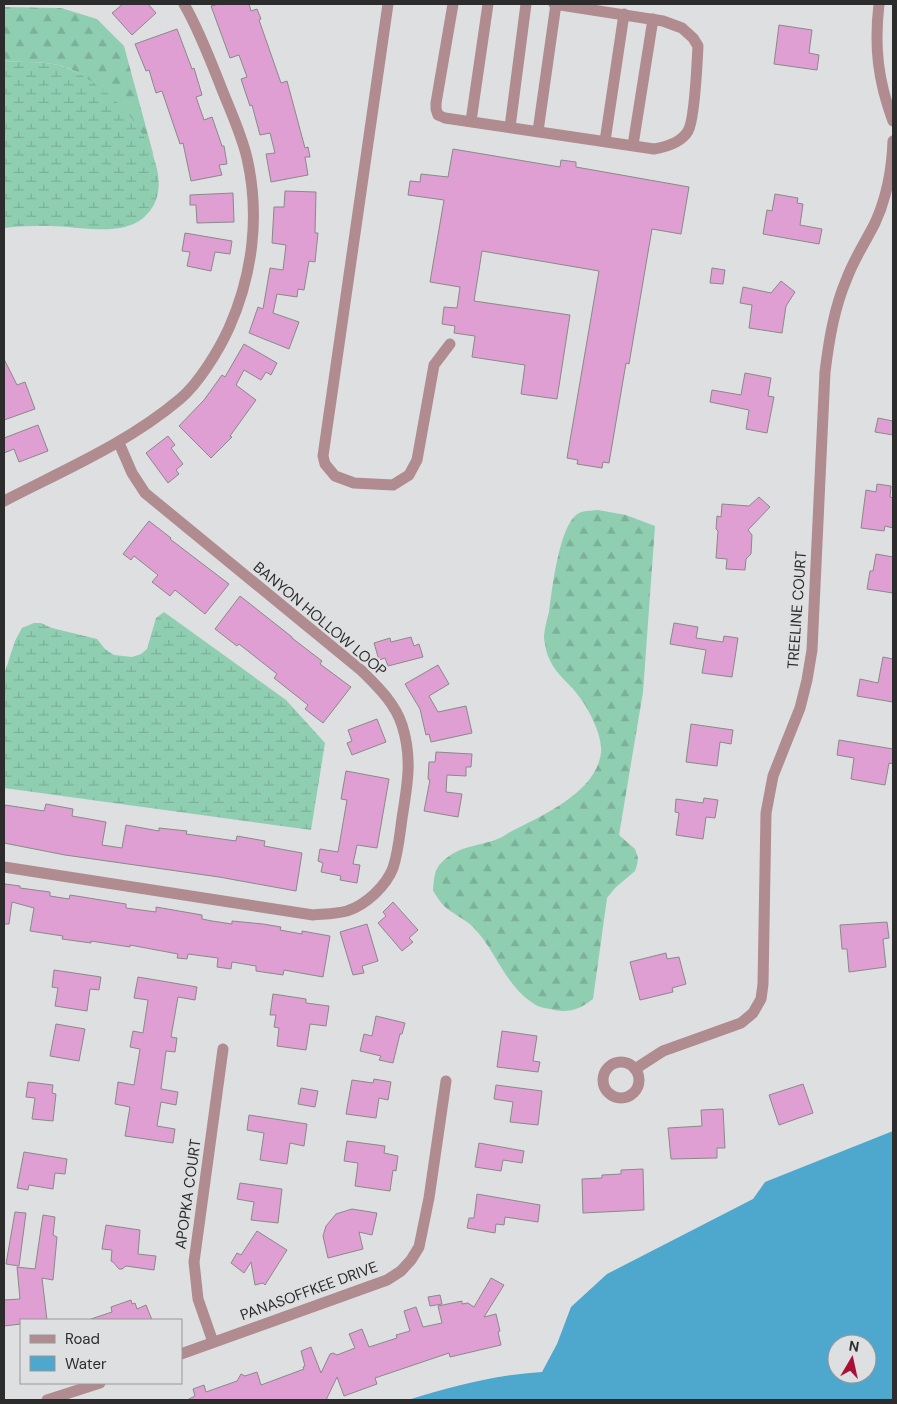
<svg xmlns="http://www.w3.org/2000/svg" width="897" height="1404" font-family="'DM Sans',sans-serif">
  <defs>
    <pattern id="forest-firs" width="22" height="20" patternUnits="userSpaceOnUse" patternTransform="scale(1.25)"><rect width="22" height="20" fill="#8fceb1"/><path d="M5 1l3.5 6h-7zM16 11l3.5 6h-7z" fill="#7cb199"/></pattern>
    <pattern id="wetland-marsh" width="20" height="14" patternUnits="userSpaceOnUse" patternTransform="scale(1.25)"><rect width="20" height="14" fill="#8fceb1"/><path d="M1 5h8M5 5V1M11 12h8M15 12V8" fill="none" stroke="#7cb199"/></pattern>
  </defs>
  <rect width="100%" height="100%" fill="#dedfe1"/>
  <!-- forest -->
  <g fill="url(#forest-firs)">
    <path d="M4,7L61,8L97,19L124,46L154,157C139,126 123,105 94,84C85,78 75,70 65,67C45,60 24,63 4,61Z"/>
    <path d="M598,510L626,515L655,526L643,692L619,835L635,849L638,858L637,865L635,871L615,888L607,898L593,999C580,1009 570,1013 554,1010C547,1008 539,1008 533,1003C505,985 496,951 474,928C466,919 452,914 444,906C439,901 436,895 433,890C434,880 434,869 442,862C461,844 479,847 500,838C504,836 507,834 510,832C541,816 596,793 601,753C603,734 586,703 573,689C563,678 554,671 548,656C546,651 545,644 544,638C544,630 547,620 549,612C552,589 559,529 576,515C582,510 591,511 598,510Z"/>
  </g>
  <!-- wetland -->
  <g fill="url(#wetland-marsh)">
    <path d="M4,61C24,63 45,60 64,67C83,73 109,93 123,108C147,134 179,190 142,219C119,237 77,226 49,226C34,226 19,226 4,228Z"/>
    <path d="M164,612L286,700L325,743L311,830L4,788V675L15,641L22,628L34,623H41L52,628L97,639L105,649L114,655L132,657L141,654L147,649L156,618Z"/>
  </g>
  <!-- water -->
  <path fill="#4ea7cc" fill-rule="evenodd" d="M893,1131V1400H408C453,1386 495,1375 542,1372L557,1344L571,1307L607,1274L753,1199L765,1182ZM837,1344H867V1374H837Z"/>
  <!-- building -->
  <g fill="#df9fd2" stroke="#8a898a">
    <path d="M123,4H148L156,13L132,35L112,13Z"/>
    <path d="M219,4H249L251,11L257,9L261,19L259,20L281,83L287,81L305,148L308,147L310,157H305L308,175L271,182L266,154L275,153L270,133L260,135L252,105L250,106L241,79L247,77L239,55L230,58L211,6Z"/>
    <path d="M779,25L812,30L809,53L819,55L817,70L774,64Z"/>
    <path d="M177,29L192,69L194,68L202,95L196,97L204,120L212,117L222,146H224L227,164L219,165L222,175L191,181L183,143L180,144L162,91L156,93L149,70L146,71L135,44Z"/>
    <path d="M453,149L560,167L561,160L576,162V167L689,187L681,234L652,229L629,364L626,363L609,463L603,462L602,468L577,464L578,460L567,458L599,271L482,251L474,301L570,315L557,399L521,394L525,365L472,357L475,336L454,333L455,326L442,324L444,307L457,308L460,287L430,282L444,200L408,195L410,181L420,182L421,174L448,177Z"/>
    <path d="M285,191L316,192L315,233H318L315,262L309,261L304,290L298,289L297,297L277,294L273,313L299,322L289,349L249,333L258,307L263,309L270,268L283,270L286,245L272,243L274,207H284Z"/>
    <path d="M233,193L234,222L197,223L196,205H190V195Z"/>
    <path d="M775,194L798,198L797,203L803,204L800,225L822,229L819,244L763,234L767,210L772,211Z"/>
    <path d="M185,233L232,241L230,254L215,252L211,271L187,266L190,252L182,251Z"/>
    <path d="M712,268L725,270L723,284L710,283Z"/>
    <path d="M781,281L795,292L786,306L782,333L749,328L752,305L740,303L743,287L771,293Z"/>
    <path d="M244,344L277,363L271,375L266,372L261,380L244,370L236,385L256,400L230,436L232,437L211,458L179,426L204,400L222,375L225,377Z"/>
    <path d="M4,359L17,385L25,382L35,409L4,420Z"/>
    <path d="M745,373L771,378L768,396L774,397L767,433L746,429L749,410L710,402L712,390L741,395Z"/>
    <path d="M878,418L893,421V435L875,432Z"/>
    <path d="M38,425L48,451L19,462L14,449L4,453V438Z"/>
    <path d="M168,436L175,445L171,448L183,464L176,470L179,474L168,483L146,453Z"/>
    <path d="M877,484L891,486L890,497L893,498V528L885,526L884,531L861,528L866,490L876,492Z"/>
    <path d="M759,497L770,507L748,530L752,535L751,554L746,559L745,570L726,569L727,559L716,558L718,531L716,529L717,516L721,517L722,504L749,506Z"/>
    <path d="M149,521L171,538L170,539L229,584L205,614L175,590L170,596L152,582L158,575L134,556L131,560L123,554Z"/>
    <path d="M876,554L893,557V593L867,589L870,571H873Z"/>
    <path d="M240,596L292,637V638L322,661L320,664L351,687L323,723L305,709L308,705L274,678L277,674L239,644L237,646L215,629Z"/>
    <path d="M674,623L698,627L696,638L723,642L724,636L738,638L732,677L702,673L706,650L670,644Z"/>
    <path d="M411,637L414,646L419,644L423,657L388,666L385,658L379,660L374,643L390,638L391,642Z"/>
    <path d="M883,657L893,659V702L857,696L860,679L878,683Z"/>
    <path d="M438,665L449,684L429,696L438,712L466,706L472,733L431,742L429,734L426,735L420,709L405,684Z"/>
    <path d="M377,719L386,742L352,755L347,743L352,741L348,730Z"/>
    <path d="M691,724L733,730L731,744L720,742L717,766L686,762Z"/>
    <path d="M839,740L893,749V764L889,763L885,785L851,779L854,758L837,755Z"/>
    <path d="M436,752L472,754L471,767H466V776L447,775L446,792L462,794L458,817L424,811L430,780L428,779L429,762H435Z"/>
    <path d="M346,771L389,779L377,848L357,845L353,864L360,865L357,883L340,880L341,876L321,872L323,863L318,861L320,849L338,852L347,800L341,799Z"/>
    <path d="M704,798L718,800L715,818L706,817L703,839L676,835L679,813L675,812L676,799L703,803Z"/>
    <path d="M46,804L73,809L72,816L106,822L102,845L122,848L126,825L159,831V828L187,831L186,834L236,841L237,836L265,841L264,846L302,853L296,891L219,877L65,855L4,843V814L5,805L44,811Z"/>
    <path d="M5,884L20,886V888L50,892V896L69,899L70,895L126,904V908L156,912V907L202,915V919L212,921L232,924V921L263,924L281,927L280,930L302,934V931L330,936L323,977L284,970L283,975L256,971V966L232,962L231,969L217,967L218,958L188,954L187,959L177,958L178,954L130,945V947L91,941V943L62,939L63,936L30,931L34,908L12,902L9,924H4V892Z"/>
    <path d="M393,902L418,930L409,938L413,942L402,951L378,923L386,916L383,912Z"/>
    <path d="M887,922L889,938L883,939L886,967L849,972L847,949H842L840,925Z"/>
    <path d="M367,924L378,961L362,966L364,973L353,975L340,932Z"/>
    <path d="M666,953L667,959L679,957L686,984L672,988L673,992L640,1000L630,962Z"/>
    <path d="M54,970L101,977L99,990L90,989L87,1011L55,1006L58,988L52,987Z"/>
    <path d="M138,977L197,987L195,1000L178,997L171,1037L177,1038L175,1052L166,1051L161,1089L178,1092L176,1105L161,1102L157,1126L175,1129L173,1143L125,1136L130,1107L115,1104L118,1082L134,1085L140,1049L130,1047L133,1031L143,1033L148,1000L134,998Z"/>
    <path d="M273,994L306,999V1003L329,1006L326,1026L310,1024L306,1050L277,1046L279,1028L274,1027L276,1015H270Z"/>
    <path d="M376,1016L405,1023L402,1034H400L393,1063L379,1060L381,1056L360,1051L364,1034L372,1036Z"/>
    <path d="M56,1024L85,1029L79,1061L50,1056Z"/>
    <path d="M502,1031L537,1036L533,1061L540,1062L538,1072L497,1067Z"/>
    <path d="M374,1079L391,1082L388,1100L379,1098L376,1118L346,1114L352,1080L373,1083Z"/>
    <path d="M28,1082L53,1085L52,1093L56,1094L53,1121L32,1119L35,1098L26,1097Z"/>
    <path d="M803,1084L813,1113L779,1125L769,1095Z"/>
    <path d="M496,1085L542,1091L538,1125L510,1122L513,1102L494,1099Z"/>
    <path d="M301,1088L318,1091L315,1107L298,1104Z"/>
    <path d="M723,1109L725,1148H717V1158L671,1159L668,1128L702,1126L701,1110Z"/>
    <path d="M249,1115L307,1124L304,1146L290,1143L287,1164L260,1160L264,1133L247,1130Z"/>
    <path d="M347,1141L385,1146L384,1153L398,1156L396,1171L393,1170L390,1191L355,1186L358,1163L344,1161Z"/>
    <path d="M479,1143L524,1151L522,1163L503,1160L501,1171L475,1167Z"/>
    <path d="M24,1152L67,1159L65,1174L55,1173L53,1189L29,1185L28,1190L17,1188Z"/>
    <path d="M643,1169L644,1210L583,1213L582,1179L602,1178V1175L621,1174V1170Z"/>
    <path d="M240,1183L282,1189L278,1223L251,1220L254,1202L237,1199Z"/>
    <path d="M477,1194L540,1205L538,1222L505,1217L504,1225L496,1224L495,1233L467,1228L469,1218H474Z"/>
    <path d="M352,1209L377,1213L372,1235L359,1232L363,1249L328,1258L323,1236L326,1226L336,1214Z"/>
    <path d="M15,1212L26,1213L19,1266L6,1264Z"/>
    <path d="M43,1215L55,1217L53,1235L57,1237L53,1280L42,1278L47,1320H21V1324L4,1326V1300L20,1299L17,1267L35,1269Z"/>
    <path d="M106,1225L140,1230L138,1254L156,1256L154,1270L126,1266L122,1269H119L113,1262L111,1261L112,1250L102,1249Z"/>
    <path d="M257,1231L287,1250L265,1285L263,1283L255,1285L251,1262L244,1273L231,1263L237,1253L241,1255Z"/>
    <path d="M491,1278L504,1285L484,1317L496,1314L500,1331L498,1332L501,1345L450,1357L449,1353L375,1378L377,1384L344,1396L337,1377L326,1400H187L195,1396L193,1389L204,1385L206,1392L237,1381L241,1374L245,1376L257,1372L261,1385L304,1369L303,1367L305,1366L301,1351L311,1347L321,1373L330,1354L333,1353L337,1355L355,1348L349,1334L362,1329L369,1347L397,1338L396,1335L410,1331L404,1311L416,1307L423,1327L442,1323L438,1306L462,1301V1304L468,1303L474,1307Z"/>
    <path d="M440,1295L442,1304L430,1306L428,1297Z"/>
    <path d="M131,1300L132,1304L135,1303L137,1309L146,1305L152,1320H92L91,1319L112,1312L111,1307Z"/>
  </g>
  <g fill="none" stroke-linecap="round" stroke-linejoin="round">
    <!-- minor -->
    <g stroke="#b08b90" stroke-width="11">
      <path d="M388,4L323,456L325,464L335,476L354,483L393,485L409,475L417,460L434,365L450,344"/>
      <path d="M453,4L436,103V109L438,115L445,118L654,149C666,147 681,143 688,131C695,120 697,63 698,46L693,38L682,28L663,21L554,4"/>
      <path d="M879,4C874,47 878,81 893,121"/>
      <path d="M471,121L488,4"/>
      <path d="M510,127L526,4"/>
      <path d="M538,131L556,4"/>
      <path d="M605,141L624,14"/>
      <path d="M633,145L653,19"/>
      <path d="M4,501C64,470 128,443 180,399C199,383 219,350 229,328C253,274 260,215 247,158C241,133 230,110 221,87C210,59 199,30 184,4"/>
      <path d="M4,867L313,915C324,914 336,914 347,911C366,905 386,886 393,868C399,850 400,830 403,812C408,781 412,756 402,725C395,703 378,687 362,671L145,493L132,473L119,443"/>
      <circle cx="621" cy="1080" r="18"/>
      <path d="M635,1069L663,1051L741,1023L753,1013L761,999L763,984L766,813L773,776L800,708L807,680L812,650L825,372C829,340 834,308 847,278C854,259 866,241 875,223C887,197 892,169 893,141"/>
      <path d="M213,1342L198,1299L194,1262L223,1049"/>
      <path d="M181,1354L351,1293L387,1280L401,1271L411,1260L419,1247L429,1198L446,1081"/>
      <path d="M47,1400L100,1383"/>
    </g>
  </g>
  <g text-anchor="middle" stroke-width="5" stroke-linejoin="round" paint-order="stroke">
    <!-- street labels -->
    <g font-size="15" fill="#2c2c2d" stroke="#dedfe1">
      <text transform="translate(797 610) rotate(-86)" y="5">TREELINE COURT</text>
      <text transform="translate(320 619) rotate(40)" y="5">BANYON HOLLOW LOOP</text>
      <text transform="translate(188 1194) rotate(-82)" y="5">APOPKA COURT</text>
      <text transform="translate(309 1291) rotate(-20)" y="5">PANASOFFKEE DRIVE</text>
    </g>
  </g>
  <!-- border -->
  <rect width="897" height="1404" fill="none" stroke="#2c2c2d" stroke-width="10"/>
  <!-- legend -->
  <rect x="20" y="1319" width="162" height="65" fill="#dedfe1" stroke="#979799"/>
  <rect x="30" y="1335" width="25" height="8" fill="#b08b90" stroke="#979799"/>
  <text x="65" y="1344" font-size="15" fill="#2c2c2d">Road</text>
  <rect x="30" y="1356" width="25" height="15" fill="#4ea7cc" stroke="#979799"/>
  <text x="65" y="1369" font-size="15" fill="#2c2c2d">Water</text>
  <!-- north arrow -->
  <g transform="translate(852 1359) rotate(9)"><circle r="24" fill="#dedfe1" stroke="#979799"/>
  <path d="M0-4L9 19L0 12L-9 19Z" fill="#a81035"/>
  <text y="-8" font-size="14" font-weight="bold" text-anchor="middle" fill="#2c2c2d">N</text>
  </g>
</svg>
